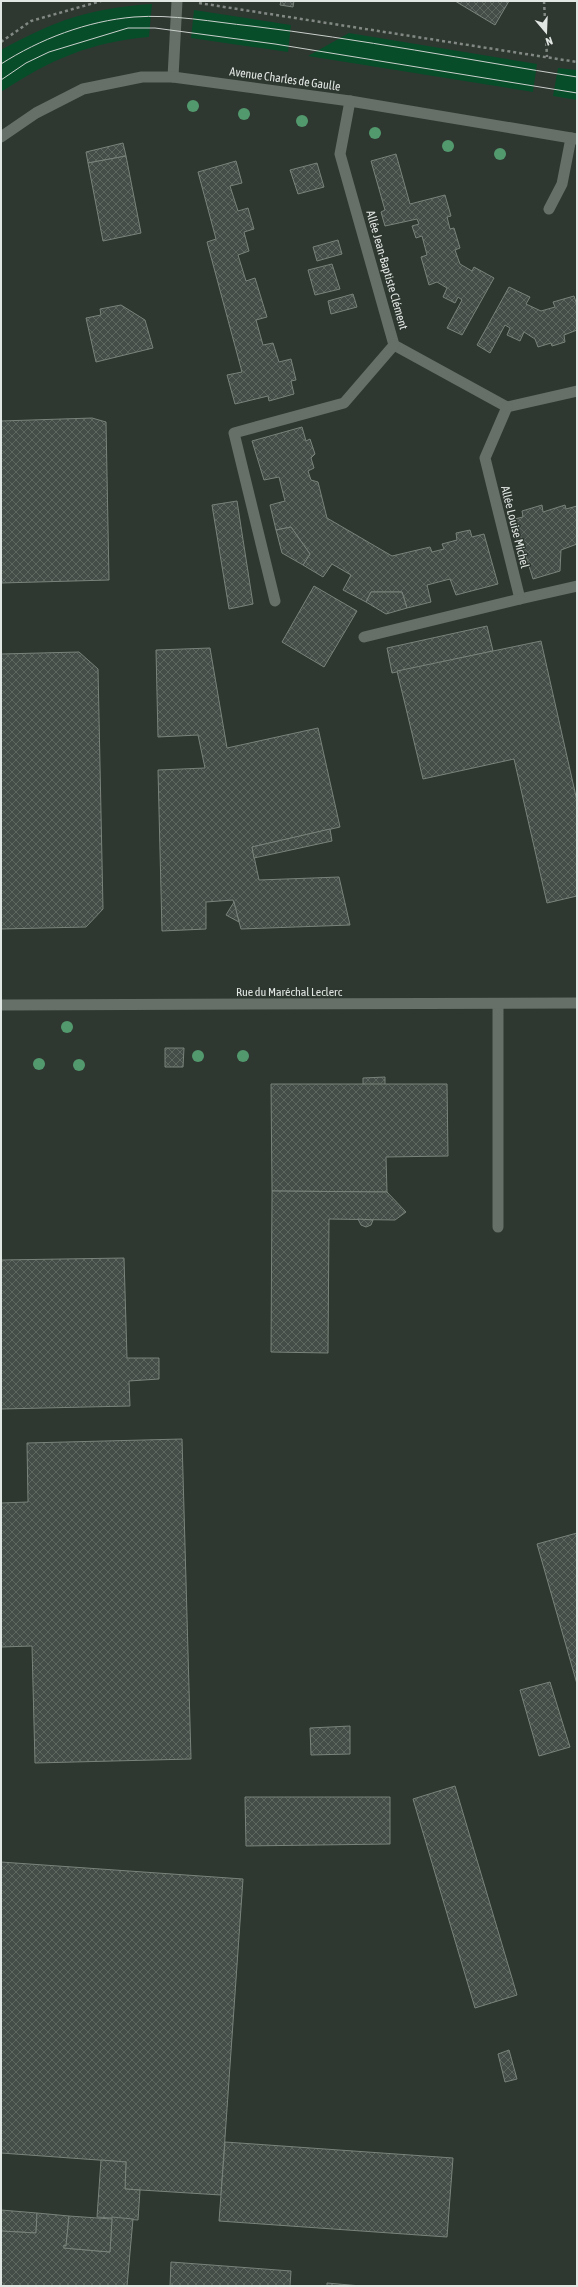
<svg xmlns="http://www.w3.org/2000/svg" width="578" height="2287" font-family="'Asap Condensed',sans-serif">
  <defs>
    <pattern id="building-cross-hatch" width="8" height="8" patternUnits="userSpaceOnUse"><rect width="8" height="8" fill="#444d47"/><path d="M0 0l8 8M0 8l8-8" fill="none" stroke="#5f6761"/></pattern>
  </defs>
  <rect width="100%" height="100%" fill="#2f3731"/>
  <!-- grass -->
  <g fill="#084d2a">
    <path d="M152,4L149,37C90,42 50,60 1,92V50C56,20 90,8 152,4Z"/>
    <path d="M194,10L291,25L288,52L191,38Z"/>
    <path d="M349,33L537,64L533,92L308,56Z"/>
    <path d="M558,68L577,70V100L553,96Z"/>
  </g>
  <!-- building -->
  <g fill="url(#building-cross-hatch)" stroke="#79827b">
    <path d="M281,1H294L293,7L280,5Z"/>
    <path d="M455,1H509L495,25Z"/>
    <path d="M123,143L126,156L88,163L86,152Z"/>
    <path d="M396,154L410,204L445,195L451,216L447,217L450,229L454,228L460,248L455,250L460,264L472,271L474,267L494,278L462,335L447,328L462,300L458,297L455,303L443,297L447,288L437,282L429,285L421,257L427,255L422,236L416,238L412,226L419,224L417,219L385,226L381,212L385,210L371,161Z"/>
    <path d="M126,156L141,233L103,241L88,163Z"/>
    <path d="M236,161L242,183L230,186L238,211L248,208L254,229L244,232L249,251L238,255L246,281L255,278L267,317L256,320L263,345L273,343L279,362L291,359L296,380L291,381L294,394L269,401L268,396L235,404L227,375L242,372L207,242L216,239L198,172Z"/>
    <path d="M317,163L324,187L298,194L290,170Z"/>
    <path d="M338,240L342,254L317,261L313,247Z"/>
    <path d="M332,264L340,289L315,295L308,270Z"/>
    <path d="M509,287L530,297L526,304L541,311L555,307L553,302L574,296L577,305V330L564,335L565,342L552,346L551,343L538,347L535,339L524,332L520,341L507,335L510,328L505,325L490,353L477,345Z"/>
    <path d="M353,294L357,307L331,314L328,301Z"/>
    <path d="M121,305L145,320L153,348L96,362L86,318L101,315L100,309Z"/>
    <path d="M92,418L106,422L109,580L1,583V421Z"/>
    <path d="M302,427L306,441L310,439L315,454L311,458L314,468L308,471L311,480L318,482L327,518L392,556L430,547L432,552L444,549L442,544L457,540L456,533L470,530L472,537L484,534L498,584L456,595L450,579L427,585L431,602L407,608L402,592H371L366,602L343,590L351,575L332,564L323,577L303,565L310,554L291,527L276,530L270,505L285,501L279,477L264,480L252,441Z"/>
    <path d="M237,501L253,604L229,609L212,505Z"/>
    <path d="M542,505L543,512L565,505L566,509L577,506V544L561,550L560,571L533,579L522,543H519L514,536L510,520L523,517L522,511Z"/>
    <path d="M291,527L310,554L303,565L282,553L276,530Z"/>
    <path d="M314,586L357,611L324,667L282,642Z"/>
    <path d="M371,592H402L407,608L386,614L366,602Z"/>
    <path d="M487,626L493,651L392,673L387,648Z"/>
    <path d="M541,641L577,801V896L547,903L514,759L423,779L397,671Z"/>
    <path d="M210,648L227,748L318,728L340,827L252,847L259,880L339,877L350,925L241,929L233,900L206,902V929L162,931L158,770L205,768L198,735L158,737L156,650Z"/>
    <path d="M79,652L98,669L103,909L86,927L1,929V654Z"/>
    <path d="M330,829L332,841L254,858L252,847Z"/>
    <path d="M234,902L239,922L226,915Z"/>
    <path d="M165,1048H184L183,1067H165Z"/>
    <path d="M385,1077V1085H363V1078Z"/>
    <path d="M271,1084H447L448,1156L386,1157L387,1192L272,1191Z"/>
    <path d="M272,1191L387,1192L406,1212L395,1220L329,1219L328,1353L271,1352Z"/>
    <path d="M358,1219L373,1220L371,1225L366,1227L361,1225Z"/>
    <path d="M124,1258L127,1358H159V1379L129,1381L130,1406L1,1409V1260Z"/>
    <path d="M182,1439L191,1759L35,1763L32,1646L1,1647V1503L28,1502L27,1443Z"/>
    <path d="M577,1533V1684L537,1544Z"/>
    <path d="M550,1682L570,1747L539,1756L520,1690Z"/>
    <path d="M350,1726V1754L311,1755L310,1728Z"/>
    <path d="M455,1786L517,1995L475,2008L413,1799Z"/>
    <path d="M245,1797H390V1844L246,1846Z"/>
    <path d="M1,1862L243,1879L221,2195L125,2189L126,2162L1,2153Z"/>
    <path d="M509,2050L517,2079L505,2082L498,2054Z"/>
    <path d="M225,2142L453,2158L447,2237L219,2221Z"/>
    <path d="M101,2160L126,2162L125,2189L140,2190L138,2220L97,2217Z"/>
    <path d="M1,2210L37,2213L36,2233L1,2231Z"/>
    <path d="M37,2213L69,2216L66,2246L64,2245V2248L110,2252L112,2217L133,2219L127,2286H1V2231L36,2233Z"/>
    <path d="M69,2216L112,2219L110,2252L64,2248V2245L66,2246Z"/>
    <path d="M171,2262L291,2271L290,2286H170Z"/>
    <path d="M327,2283L361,2286H327Z"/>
  </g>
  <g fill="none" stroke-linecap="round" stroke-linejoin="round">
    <!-- path -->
    <g stroke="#828984" stroke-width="2.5" stroke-dasharray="3 3" stroke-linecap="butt">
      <path d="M544,1L547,57"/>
      <path d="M199,3L577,62"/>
      <path d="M1,42L31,21L101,1"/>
    </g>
    <!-- service -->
    <g stroke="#666f68" stroke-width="11">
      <path d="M173,77L177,1"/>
      <path d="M350,101L340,154L394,345L507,407L577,391"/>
      <path d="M549,209L562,184L571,138"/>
      <path d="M507,407L485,458L520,599L577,586"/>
      <path d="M275,601L234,433L344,403L394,345"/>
      <path d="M364,637L520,599"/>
      <path d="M498,1005V1227"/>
    </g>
    <!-- minor -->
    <path stroke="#666f68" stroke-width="11" d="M1,1005L577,1003"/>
    <!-- secondary -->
    <path stroke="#666f68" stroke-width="11" d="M1,137L36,113L83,89L142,77H173L350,101L577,139"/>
    <!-- tram -->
    <g stroke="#cad0cc" stroke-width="1">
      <path d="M1,64C40,39 87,21 134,17C172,14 213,22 251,26C360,39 469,60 577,77"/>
      <path d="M1,80L26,63L49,52L128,28H155L275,44L577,93"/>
    </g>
  </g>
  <!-- trees -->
  <g fill="#53996e">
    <circle cx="193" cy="106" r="6"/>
    <circle cx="244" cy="114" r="6"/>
    <circle cx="302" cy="121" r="6"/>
    <circle cx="375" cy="133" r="6"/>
    <circle cx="448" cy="146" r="6"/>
    <circle cx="500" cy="154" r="6"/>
    <circle cx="67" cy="1027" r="6"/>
    <circle cx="198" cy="1056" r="6"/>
    <circle cx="243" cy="1056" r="6"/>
    <circle cx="39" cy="1064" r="6"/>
    <circle cx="79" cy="1065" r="6"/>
  </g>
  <g text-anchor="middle" stroke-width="3" stroke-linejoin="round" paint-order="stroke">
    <!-- street labels -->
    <g font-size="12" fill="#e1e7e3" stroke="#2f3731">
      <text transform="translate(285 79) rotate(8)" y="4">Avenue Charles de Gaulle</text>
      <text transform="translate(387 270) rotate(74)" y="4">Allée Jean-Baptiste Clément</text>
      <text transform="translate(515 527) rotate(76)" y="4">Allée Louise Michel</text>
      <text x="289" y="996">Rue du Maréchal Leclerc</text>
    </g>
  </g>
  <!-- border -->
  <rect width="578" height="2287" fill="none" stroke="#e1e7e3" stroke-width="4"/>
  <!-- north arrow -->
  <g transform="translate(546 32) rotate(161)" stroke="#2f3731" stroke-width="3" paint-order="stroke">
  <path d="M0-3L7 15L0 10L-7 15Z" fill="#e1e7e3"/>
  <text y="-6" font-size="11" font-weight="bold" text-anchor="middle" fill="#e1e7e3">N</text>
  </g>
</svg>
